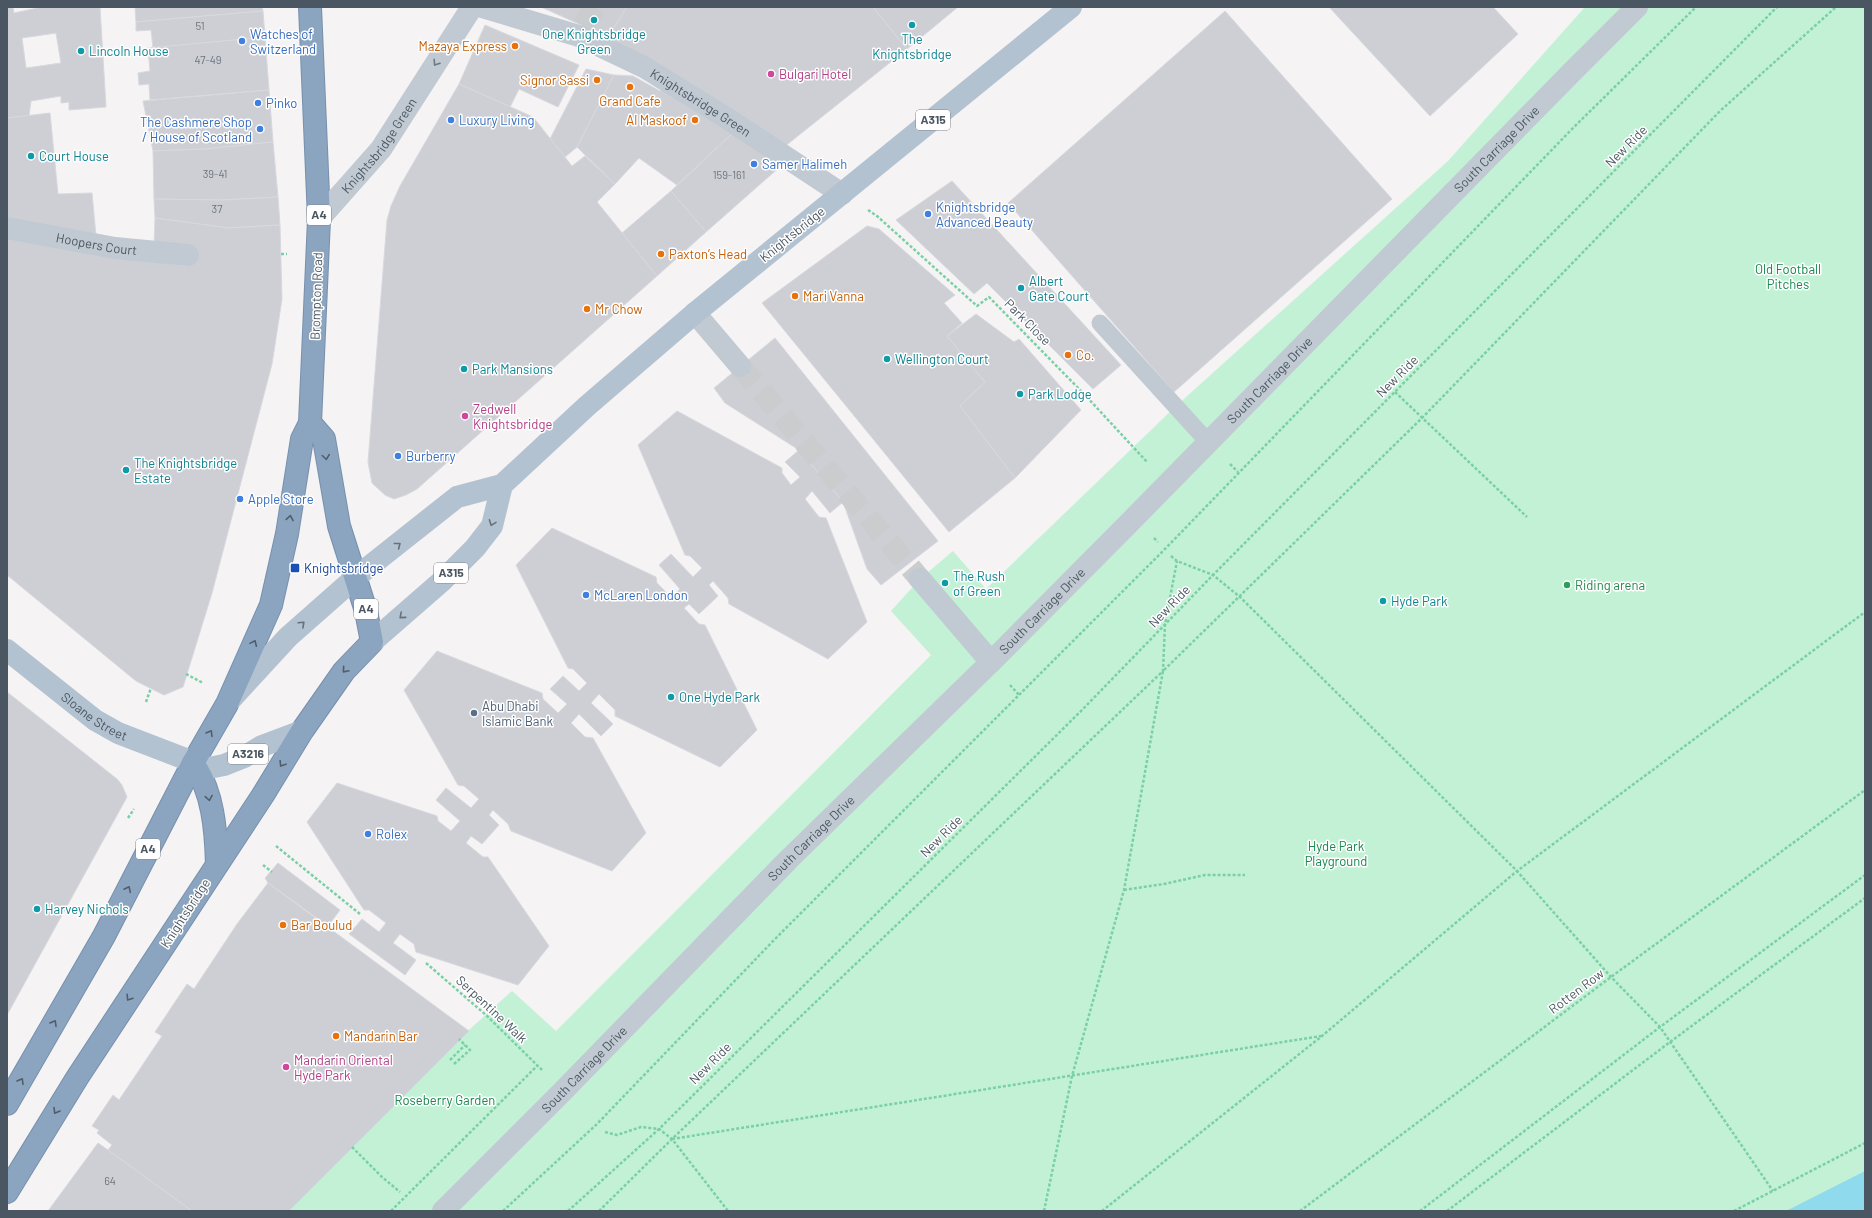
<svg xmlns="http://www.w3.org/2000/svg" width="1872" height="1218" font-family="Barlow,sans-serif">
  <rect width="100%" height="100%" fill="#f5f3f3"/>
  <!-- green -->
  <path fill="#c3f1d5" d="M1585,7H1865V1211H289L459,1039L512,991L556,1031L931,655L891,611L920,579L953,551L986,589L1175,407L1448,161Z"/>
  <!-- water -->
  <path fill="#90daee" d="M1865,1171V1211H1786Z"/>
  <!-- building -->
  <g fill="#cdcfd5" stroke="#d7d9de" fill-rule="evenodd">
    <path d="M7,7H13L14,13L42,7H100L106,107L69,110V102L61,103V96L31,101L29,116L7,118ZM56,33L61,63L26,68L22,38Z"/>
    <path d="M135,7H262L263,11L136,22Z"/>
    <path d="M541,7H627L608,37Z"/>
    <path d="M627,7H873L907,49L784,147L608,37Z"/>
    <path d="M873,7H958L907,49Z"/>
    <path d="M1329,7H1493L1518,34L1430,116Z"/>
    <path d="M263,11L265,37L153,48L151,30L136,31V22Z"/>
    <path d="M1225,11L1392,199L1174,392L1008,203Z"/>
    <path d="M485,25L579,65L558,107L519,89L510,107L459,84Z"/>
    <path d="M265,37L269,90L150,100L149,84L139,85L138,73L150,71L148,48Z"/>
    <path d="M586,69L614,75L577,147L565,157L550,139Z"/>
    <path d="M614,75L633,76L660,91L667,85L735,131L677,185L639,158L615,184L577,147Z"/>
    <path d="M459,84L533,117L572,166L585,156L615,184L597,202L657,276L417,489L406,495L394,499L385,495L372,483L368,462L387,220L391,206L400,186Z"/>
    <path d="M269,90L273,142L205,149L153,151L143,101Z"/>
    <path d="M50,113L58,194L92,193L96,236L7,221V118Z"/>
    <path d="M735,131L782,165L706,232L671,191Z"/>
    <path d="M273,142L278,197L223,200L154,199L153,151L205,149Z"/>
    <path d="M952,181L1121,365L1093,389L987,283L974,294L896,220Z"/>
    <path d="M671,191L706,232L657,276L622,233Z"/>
    <path d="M278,197L280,225L229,228L155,218L154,199L223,200Z"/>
    <path d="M155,218L229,228L280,225L282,299L272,364L212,593L183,687L164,695L136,681L7,575V238L90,253L187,266L188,255L154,244Z"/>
    <path d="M867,226L879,229L955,295L944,303L962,323L947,336L985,382L960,406L1015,478L949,532L762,303Z"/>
    <path d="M976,314L1014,342L1019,339L1081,410L1015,478L960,406L985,382L947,336Z"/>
    <path d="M775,338L938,541L881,585L867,569L843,502L799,450L725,403L714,388Z"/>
    <path d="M677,411L782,468V473L791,485L800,477L785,462L799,450L843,502L830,513L812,491L805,499L819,517L826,518L867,622L828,659L729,604L728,598L713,581L709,585L718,596L699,614L689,604L684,608L699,624L705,625L757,730L720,767L615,716V710L599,694L591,703L613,724L601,736L579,714L571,723L585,737L593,738L646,833L612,871L511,831L508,824L493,810L489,815L499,825L482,844L471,836L466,843L483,857H488L549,946L518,985L416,952L414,944L400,934L393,943L416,960L405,975L349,934L362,919L379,932L386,923L369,910H364L307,822L337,783L437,816L438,821L451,831L460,821L436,800L446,788L471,808L479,799L464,786L458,785L404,690L437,651L542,693L543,699L558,713L567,704L550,689L563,676L579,691L587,683L573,669L568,668L516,565L552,528L656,577L657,583L671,597L680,589L659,565L671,554L693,577L702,568L690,556L685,555L638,445Z"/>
    <path d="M7,692L117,779L122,785L127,797L7,1015Z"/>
    <path d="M278,863L340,910L328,926L268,883L265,878Z"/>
    <path d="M268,883L469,1031L289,1211H192L108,1150L112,1145L97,1133L99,1130L92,1126L113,1095L119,1100L162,1036L155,1032L187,984L194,989L237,924Z"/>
    <path d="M98,1143L108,1150L192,1211H48Z"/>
  </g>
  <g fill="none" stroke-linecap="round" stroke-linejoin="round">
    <!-- street-tunnel -->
    <g stroke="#caccce" stroke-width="22" stroke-dasharray="22 11" stroke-linecap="butt">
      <path d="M583,26L595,7"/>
      <path d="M740,366L920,579"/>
    </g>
    <!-- highway casing -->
    <g stroke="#7690ad" stroke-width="24">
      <g id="highway">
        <path d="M193,763C213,791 216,830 217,864"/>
        <path d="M7,1104L104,936L193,763L227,704L271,605L287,534L302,439L310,423"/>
        <path d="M7,1192L77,1078L263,795L302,731L344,671L372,642L366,611L339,526L324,439L310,423L319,219L310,7"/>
      </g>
    </g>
    <!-- path -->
    <g stroke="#7ad0a6" stroke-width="2.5" stroke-dasharray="3 2" stroke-linecap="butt">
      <path d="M868,210L877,216L977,306L989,297L1085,395L1147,462"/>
      <path d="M281,254H287"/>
      <path d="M1395,392L1527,517"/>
      <path d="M1230,464L1238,472"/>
      <path d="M1154,538L1158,542"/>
      <path d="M1171,556L1177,561L1213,575L1240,597L1517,871L1611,977L1660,1027L1773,1191"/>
      <path d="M186,674L203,683"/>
      <path d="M1010,685L1019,695"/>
      <path d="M146,702L151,688"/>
      <path d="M128,818L134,809"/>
      <path d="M276,846L360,914"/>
      <path d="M263,865L272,872"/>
      <path d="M1124,890L1164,884L1205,875H1245"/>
      <path d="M426,963L486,1015L542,1070"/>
      <path d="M450,1060L465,1045"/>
      <path d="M454,1064L470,1050L459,1039"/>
      <path d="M605,1132L617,1135L641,1127L659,1129L672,1139L728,1211"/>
      <path d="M672,1139L1321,1036"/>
      <path d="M352,1147L382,1177L400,1192"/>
      <path d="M391,1211L537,1066"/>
      <path d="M503,1211L597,1124L776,938L1165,549L1573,128L1696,7"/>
      <path d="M568,1211L659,1129L1083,709L1213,575L1777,7"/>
      <path d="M599,1211L672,1139L1163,671L1165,624L1177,561"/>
      <path d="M1044,1211L1072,1076L1124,890L1163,671L1422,418L1720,111L1836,7"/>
      <path d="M1102,1211L1322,1036L1517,871L1865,612"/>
      <path d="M1300,1211L1611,977L1865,790"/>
      <path d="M1420,1211L1660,1027L1865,875"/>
      <path d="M1447,1211L1670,1042L1865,898"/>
      <path d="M1734,1211L1865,1143"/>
    </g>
    <!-- lane -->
    <path stroke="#c1cad2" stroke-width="17" d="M1100,323L1208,442"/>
    <!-- street -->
    <g stroke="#c1cad2" stroke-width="22">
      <path id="s1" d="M482,7L579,36L644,67L728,119L842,194"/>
      <path id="s2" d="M319,219L381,149L472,7"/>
      <path id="s3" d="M7,228L115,248L188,255"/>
      <path d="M695,313L740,366"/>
      <path d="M920,579L991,662"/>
      <path id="s4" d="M443,1211L563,1091L788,860L991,662L1134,518L1569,75L1637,7"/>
    </g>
    <!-- primary -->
    <g stroke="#b3c2d1" stroke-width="22">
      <path d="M372,642L442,581L475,548L492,526L502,485"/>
      <path id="s5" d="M7,650L95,720L118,733L209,768L224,765L244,757L262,746L302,731"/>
      <path d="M232,698L288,637L356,577L457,497L502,485L587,406L695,313L1071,7"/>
    </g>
    <!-- highway -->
    <use href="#highway" stroke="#8ba5c1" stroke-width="22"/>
  </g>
  <!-- one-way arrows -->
  <defs><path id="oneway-chevron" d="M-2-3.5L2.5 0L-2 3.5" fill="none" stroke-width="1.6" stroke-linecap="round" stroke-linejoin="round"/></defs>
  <use stroke="#6e7983" href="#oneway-chevron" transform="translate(436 63) rotate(123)"/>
  <g stroke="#505e6b">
    <use href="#oneway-chevron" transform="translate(326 457) rotate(82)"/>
    <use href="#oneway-chevron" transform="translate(290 518) rotate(-80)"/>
    <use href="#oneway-chevron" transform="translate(254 643) rotate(-66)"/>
    <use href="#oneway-chevron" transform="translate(345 670) rotate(131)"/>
    <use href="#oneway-chevron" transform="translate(210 733) rotate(-59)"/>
    <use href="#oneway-chevron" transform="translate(282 764) rotate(122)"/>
    <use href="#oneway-chevron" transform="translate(209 798) rotate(81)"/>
    <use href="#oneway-chevron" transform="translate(128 889) rotate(-64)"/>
    <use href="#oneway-chevron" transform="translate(129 998) rotate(123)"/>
    <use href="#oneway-chevron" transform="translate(54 1023) rotate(-60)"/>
    <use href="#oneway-chevron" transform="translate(21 1081) rotate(-60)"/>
    <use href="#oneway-chevron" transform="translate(56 1111) rotate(121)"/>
  </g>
  <g stroke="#64717d">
    <use href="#oneway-chevron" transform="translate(492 523) rotate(111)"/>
    <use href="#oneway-chevron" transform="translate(398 545) rotate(-38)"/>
    <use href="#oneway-chevron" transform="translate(402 616) rotate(139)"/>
    <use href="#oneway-chevron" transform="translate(302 624) rotate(-43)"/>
  </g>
  <!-- markers -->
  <g fill="#0f9aa8" stroke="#fff" stroke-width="1.5">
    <circle cx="594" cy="20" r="4"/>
    <circle cx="912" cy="25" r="4"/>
    <circle cx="81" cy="51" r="4"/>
    <circle cx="31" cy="156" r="4"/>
    <circle cx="1021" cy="288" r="4"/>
    <circle cx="887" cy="359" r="4"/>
    <circle cx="464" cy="369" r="4"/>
    <circle cx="1020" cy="394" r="4"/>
    <circle cx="126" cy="470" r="4"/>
    <circle cx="945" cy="583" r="4"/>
    <circle cx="1383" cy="601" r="4"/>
    <circle cx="671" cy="697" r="4"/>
    <circle cx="37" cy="909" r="4"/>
  </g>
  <g fill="#3f7fe0" stroke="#fff" stroke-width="1.5">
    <circle cx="242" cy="41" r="4"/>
    <circle cx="258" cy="103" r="4"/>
    <circle cx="451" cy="120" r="4"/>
    <circle cx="260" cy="129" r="4"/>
    <circle cx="754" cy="164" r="4"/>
    <circle cx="928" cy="214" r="4"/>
    <circle cx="398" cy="456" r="4"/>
    <circle cx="240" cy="499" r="4"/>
    <circle cx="586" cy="595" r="4"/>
    <circle cx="368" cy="834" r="4"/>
  </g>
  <g fill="#e8710a" stroke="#fff" stroke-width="1.5">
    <circle cx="515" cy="46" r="4"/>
    <circle cx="597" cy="80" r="4"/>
    <circle cx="630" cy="87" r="4"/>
    <circle cx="695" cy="120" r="4"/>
    <circle cx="661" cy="254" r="4"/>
    <circle cx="795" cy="296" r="4"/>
    <circle cx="587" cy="309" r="4"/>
    <circle cx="1068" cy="355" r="4"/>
    <circle cx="283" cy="925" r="4"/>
    <circle cx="336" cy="1036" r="4"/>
  </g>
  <g fill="#d1479c" stroke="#fff" stroke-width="1.5">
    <circle cx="771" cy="74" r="4"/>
    <circle cx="465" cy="416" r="4"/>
    <circle cx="286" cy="1067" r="4"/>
  </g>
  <rect fill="#1a4fb4" stroke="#fff" stroke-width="1.5" x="290" y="563" width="10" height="10" rx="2"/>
  <circle fill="#2e9e5b" stroke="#fff" stroke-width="1.5" cx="1567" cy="585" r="4"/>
  <circle fill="#5c6f8a" stroke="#fff" stroke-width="1.5" cx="474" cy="713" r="4"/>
  <g text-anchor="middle" stroke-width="3" stroke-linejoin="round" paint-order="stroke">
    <!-- number labels -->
    <g font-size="11" fill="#6b747e">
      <text x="200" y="30">51</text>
      <text x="208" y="64">47-49</text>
      <text x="215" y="178">39-41</text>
      <text x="729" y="179">159-161</text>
      <text x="217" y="213">37</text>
      <text x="110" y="1185">64</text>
    </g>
    <!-- shield labels -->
    <g fill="#fff" stroke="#808990" stroke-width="1">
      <rect x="916" y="110" width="34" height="20" rx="3"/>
      <rect x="307" y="205" width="24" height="20" rx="3"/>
      <rect x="434" y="563" width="34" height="20" rx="3"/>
      <rect x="354" y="599" width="24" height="20" rx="3"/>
      <rect x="228" y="744" width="40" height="20" rx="3"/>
      <rect x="136" y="839" width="24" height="20" rx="3"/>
    </g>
    <g font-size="12" font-weight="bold" fill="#4a5661">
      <text x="933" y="124">A315</text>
      <text x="319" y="219">A4</text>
      <text x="451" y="577">A315</text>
      <text x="366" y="613">A4</text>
      <text x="248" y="758">A3216</text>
      <text x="148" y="853">A4</text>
    </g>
    <!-- shop labels -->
    <g font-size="13" fill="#366cbe" stroke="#fff" text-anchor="start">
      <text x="250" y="39">Watches of<tspan x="250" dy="15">Switzerland</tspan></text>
      <text x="266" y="108">Pinko</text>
      <text x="459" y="125">Luxury Living</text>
      <text x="252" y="127" text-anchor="end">The Cashmere Shop<tspan x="252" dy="15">/ House of Scotland</tspan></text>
      <text x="762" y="169">Samer Halimeh</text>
      <text x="936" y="212">Knightsbridge<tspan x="936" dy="15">Advanced Beauty</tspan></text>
      <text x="406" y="461">Burberry</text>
      <text x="248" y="504">Apple Store</text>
      <text x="594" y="600">McLaren London</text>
      <text x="376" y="839">Rolex</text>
    </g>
    <!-- culture labels -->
    <g font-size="13" fill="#0d838f" stroke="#fff" text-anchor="start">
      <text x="594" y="39" text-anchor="middle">One Knightsbridge<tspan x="594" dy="15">Green</tspan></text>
      <text x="912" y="44" text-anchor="middle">The<tspan x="912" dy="15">Knightsbridge</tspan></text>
      <text x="89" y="56">Lincoln House</text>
      <text x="39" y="161">Court House</text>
      <text x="1029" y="286">Albert<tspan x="1029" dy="15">Gate Court</tspan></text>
      <text x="895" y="364">Wellington Court</text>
      <text x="472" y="374">Park Mansions</text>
      <text x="1028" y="399">Park Lodge</text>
      <text x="134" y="468">The Knightsbridge<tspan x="134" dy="15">Estate</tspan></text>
      <text x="953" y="581">The Rush<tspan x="953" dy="15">of Green</tspan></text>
      <text x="1391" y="606">Hyde Park</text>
      <text x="679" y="702">One Hyde Park</text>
      <text x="45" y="914">Harvey Nichols</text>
    </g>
    <!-- food labels -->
    <g font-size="13" fill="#c56008" stroke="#fff" text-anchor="start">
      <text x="507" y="51" text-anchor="end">Mazaya Express</text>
      <text x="589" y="85" text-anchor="end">Signor Sassi</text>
      <text x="630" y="106" text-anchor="middle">Grand Cafe</text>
      <text x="687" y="125" text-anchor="end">Al Maskoof</text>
      <text x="669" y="259">Paxton’s Head</text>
      <text x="803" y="301">Mari Vanna</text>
      <text x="595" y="314">Mr Chow</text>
      <text x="1076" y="360">Co.</text>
      <text x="291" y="930">Bar Boulud</text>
      <text x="344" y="1041">Mandarin Bar</text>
    </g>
    <!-- hotel labels -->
    <g font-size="13" fill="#b23c85" stroke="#fff" text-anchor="start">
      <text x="779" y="79">Bulgari Hotel</text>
      <text x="473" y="414">Zedwell<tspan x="473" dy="15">Knightsbridge</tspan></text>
      <text x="294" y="1065">Mandarin Oriental<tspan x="294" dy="15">Hyde Park</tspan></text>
    </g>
    <!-- street labels -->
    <g font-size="13" fill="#4a5661" stroke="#fff">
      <text dy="5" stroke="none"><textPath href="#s1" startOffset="240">Knightsbridge Green</textPath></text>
      <text dy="5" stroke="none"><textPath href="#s2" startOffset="95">Knightsbridge Green</textPath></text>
      <text transform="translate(1626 146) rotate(-45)" y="5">New Ride</text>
      <text dy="5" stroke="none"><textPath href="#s4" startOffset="1496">South Carriage Drive</textPath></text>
      <text transform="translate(792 234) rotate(-39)" y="5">Knightsbridge</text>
      <text dy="5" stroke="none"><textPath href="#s3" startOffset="91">Hoopers Court</textPath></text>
      <text transform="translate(316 296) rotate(-88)" y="5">Brompton Road</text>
      <text transform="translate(1028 322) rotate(45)" y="5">Park Close</text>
      <text transform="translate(1397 376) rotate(-45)" y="5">New Ride</text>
      <text dy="5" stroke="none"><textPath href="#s4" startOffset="1172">South Carriage Drive</textPath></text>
      <text transform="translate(1169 606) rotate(-46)" y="5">New Ride</text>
      <text dy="5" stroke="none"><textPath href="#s4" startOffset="848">South Carriage Drive</textPath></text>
      <text dy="5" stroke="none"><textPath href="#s5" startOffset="110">Sloane Street</textPath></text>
      <text transform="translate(941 836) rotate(-45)" y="5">New Ride</text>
      <text dy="5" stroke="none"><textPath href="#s4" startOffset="524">South Carriage Drive</textPath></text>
      <text transform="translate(185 913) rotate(-57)" y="5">Knightsbridge</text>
      <text transform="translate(1576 991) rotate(-37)" y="5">Rotten Row</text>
      <text transform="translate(492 1009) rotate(43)" y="5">Serpentine Walk</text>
      <text transform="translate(710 1063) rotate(-45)" y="5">New Ride</text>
      <text dy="5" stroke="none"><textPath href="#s4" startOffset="200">South Carriage Drive</textPath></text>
    </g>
    <!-- park labels -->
    <g font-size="13" fill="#17864f" stroke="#fff">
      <text x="1788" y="274">Old Football<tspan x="1788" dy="15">Pitches</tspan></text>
      <text x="1336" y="851">Hyde Park<tspan x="1336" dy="15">Playground</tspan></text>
      <text x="445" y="1105">Roseberry Garden</text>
    </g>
    <!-- transit labels -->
    <g font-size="13" fill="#164399" stroke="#fff" text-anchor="start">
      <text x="304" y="573">Knightsbridge</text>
    </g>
    <!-- leisure labels -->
    <g font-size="13" fill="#27864d" stroke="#fff" text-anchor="start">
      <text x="1575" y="590">Riding arena</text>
    </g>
    <!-- service labels -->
    <g font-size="13" fill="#4e5e75" stroke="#fff" text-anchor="start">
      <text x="482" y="711">Abu Dhabi<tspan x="482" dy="15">Islamic Bank</tspan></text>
    </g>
  </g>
  <!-- border -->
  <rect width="1872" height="1218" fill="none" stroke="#4a5661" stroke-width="16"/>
</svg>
